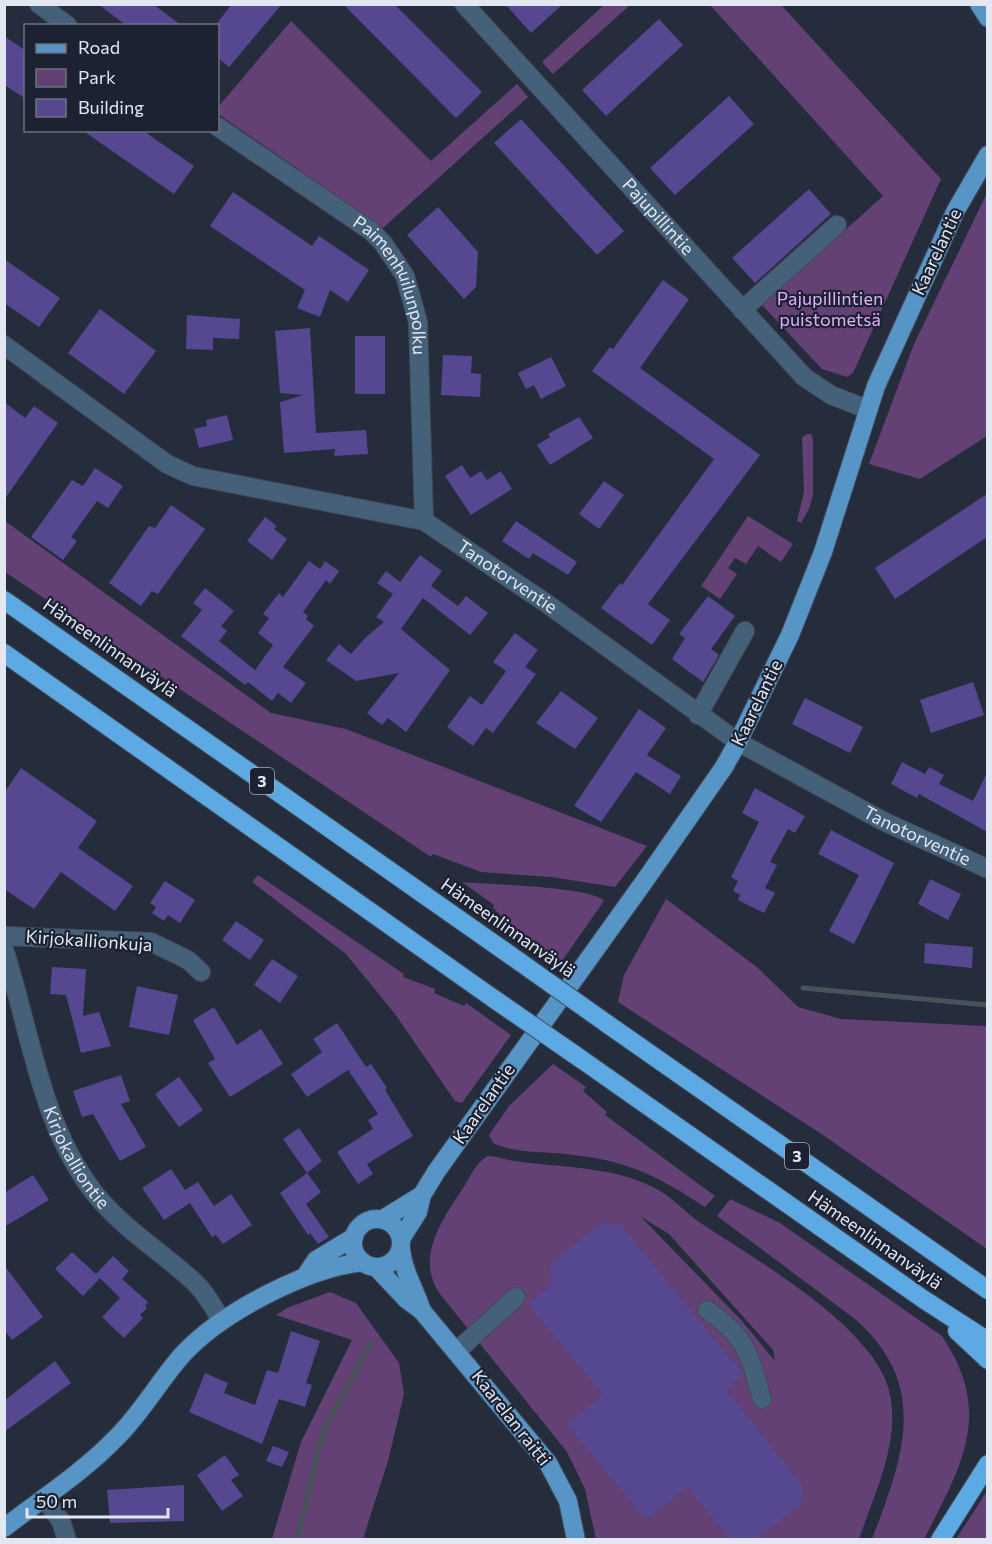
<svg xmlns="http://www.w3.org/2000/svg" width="992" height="1544" font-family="Commissioner,sans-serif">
  <rect width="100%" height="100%" fill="#252c3c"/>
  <!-- green -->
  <g fill="#634175" fill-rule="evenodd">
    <path d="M605,4L630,5L553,74L542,62Z"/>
    <path d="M710,5H781L941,179L853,373L847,377L822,369L762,305L883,196Z"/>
    <path d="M291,21L431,161L517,84L528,97L383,228L218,114V107Z"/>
    <path d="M987,193V436L920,479L869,464L914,344Z"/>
    <path d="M807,434H811L813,439V495L809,509L801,523L797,521L804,492L802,437Z"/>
    <path d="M748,516L793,544L781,562L758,546L746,564L735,558L728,568L737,574L720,599L701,586Z"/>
    <path d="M5,521L271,713L346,729L647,846L615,887L551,877L481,872L433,854L431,857L5,572Z"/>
    <path d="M258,875L404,974L403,977L435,989L434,993L464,1006L466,1003L511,1035L462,1103L455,1101L395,1014L346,954L252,882Z"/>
    <path d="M462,882C484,884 594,887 604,901L559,965L515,933L516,930L493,908L494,905Z"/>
    <path d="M666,899L758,968L798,1007L841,1019L987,1026V1249L823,1135L618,1002L624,975Z"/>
    <path d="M553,1064L586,1087L583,1091L607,1112L605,1115L715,1196L705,1207C654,1174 627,1160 565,1154C541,1151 517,1154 493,1143L489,1135L509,1106Z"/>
    <path d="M488,1156C497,1156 506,1160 515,1161C562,1168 618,1166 660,1191C674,1199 686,1213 699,1222C754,1259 882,1330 891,1399C898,1447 874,1495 859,1539H596L585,1489L567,1452L440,1294C414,1257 444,1217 465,1185C471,1175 477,1161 488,1156ZM641,1217L669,1234L773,1350L775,1361L742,1321Z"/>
    <path d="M730,1199L780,1223L942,1336C992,1411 965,1461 924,1539H872C903,1458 931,1386 855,1319L717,1216Z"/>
    <path d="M330,1292L356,1303L399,1363L404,1394L388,1461L363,1539H272L301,1442L352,1340L276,1315L287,1308Z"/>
    <path d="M987,1491V1539H956Z"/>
  </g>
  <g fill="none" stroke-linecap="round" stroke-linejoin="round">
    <!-- stream -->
    <g stroke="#485359" stroke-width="5">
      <path d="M803,988L988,1005"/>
      <path d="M297,1540L323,1432L371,1343"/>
    </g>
  </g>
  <!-- building -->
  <g fill="#554790">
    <path d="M98,4H153L182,26H127Z"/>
    <path d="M232,4H282L229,67L218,58V22Z"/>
    <path d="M343,4H394L482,92L456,118Z"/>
    <path d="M505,4H563L531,33Z"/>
    <path d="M659,19L683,45L606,116L582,90Z"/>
    <path d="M4,36L26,51V99L4,85Z"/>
    <path d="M729,96L754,124L675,195L650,168Z"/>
    <path d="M521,119L624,231L597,255L494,143Z"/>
    <path d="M82,130H142L194,166L174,194Z"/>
    <path d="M809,189L831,214L755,283L732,258Z"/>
    <path d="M233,192L312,246L319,236L369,270L348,302L330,290L320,317L297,308L305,290L210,226Z"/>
    <path d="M438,207L478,252L476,287L464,299L407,235Z"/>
    <path d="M4,259L60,298L39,327L4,303Z"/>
    <path d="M663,280L689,299L640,368L760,455L648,604L670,620L652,645L601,608L620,583L622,585L714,459L592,371L610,347L613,349Z"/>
    <path d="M100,309L156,351L124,394L68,353Z"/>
    <path d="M187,315L240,319L239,339L213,338V350L186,349Z"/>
    <path d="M310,328L316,433L366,430L368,454L334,456L335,449L284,453L280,402L303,395L280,393L275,331Z"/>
    <rect x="355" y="336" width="30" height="58"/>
    <path d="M443,355L472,356L471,373L481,374L480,397L441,395Z"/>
    <path d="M551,357L566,386L541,399L534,385L526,389L518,373Z"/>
    <path d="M4,402L25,418L34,406L58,423L4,500Z"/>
    <path d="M227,415L233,440L199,448L194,429L207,426L206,420Z"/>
    <path d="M579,417L593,438L550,465L537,445L550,437L548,434Z"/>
    <path d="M462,465L470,478L481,471L487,480L501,471L512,489L471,515L445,476Z"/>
    <path d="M95,468L123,486L108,508L97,501L71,537L77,541L63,560L31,537L72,480L83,486Z"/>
    <path d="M604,481L624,495L599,529L579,514Z"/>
    <path d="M987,494V537L895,599L875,568Z"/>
    <path d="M171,505L205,529L158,594L152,591L141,606L109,583L149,526L155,528Z"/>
    <path d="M265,517L277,526L274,529L287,539L272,560L247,541Z"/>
    <path d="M516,521L577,562L568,575L533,553L529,559L502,541Z"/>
    <path d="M420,555L442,571L431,586L458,606L466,596L488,613L470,635L423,598L401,629L450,670L406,732L388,718L382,725L367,713L399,673L356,681L326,660L339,644L351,654L366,637L384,622L376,617L393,594L377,583L386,571L400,582Z"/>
    <path d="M309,561L320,569L325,561L339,571L330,584L326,580L303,612L308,616L306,619L314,626L283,667L306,683L291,703L278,693L272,701L248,682L245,685L181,636L202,610L193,603L205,588L234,611L221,626L227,631L219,641L255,670L273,645L258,633L269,618L263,614L279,593L283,597Z"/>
    <path d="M708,596L735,616L711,649L719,655L703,682L672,659L685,638L679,634Z"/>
    <path d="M515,633L538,650L525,667L536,674L493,733L486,728L473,746L447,727L470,696L482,705L506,671L493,662Z"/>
    <path d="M973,682L984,715L931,733L920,700Z"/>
    <path d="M561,691L598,718L575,749L536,723Z"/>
    <path d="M805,698L863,727L850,753L792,724Z"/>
    <path d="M639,709L666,728L647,755L681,776L670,794L636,772L601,822L574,806Z"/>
    <path d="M902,762L925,774L929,767L944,775L939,784L973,801L987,773V832L919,794L917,798L891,784Z"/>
    <path d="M21,768L97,821L78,848L133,886L115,911L61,872L34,909L4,889V793Z"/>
    <path d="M755,788L805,816L795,833L788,829L770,862L777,865L765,888L775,893L764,913L738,900L740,895L733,891L738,881L731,877L759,822L742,813Z"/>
    <path d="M831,830L894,863L854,944L829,931L859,875L818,854Z"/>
    <path d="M930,879L961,894L948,920L918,904Z"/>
    <path d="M165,881L195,900L180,923L168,915L164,921L152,913L156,907L150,903Z"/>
    <path d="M236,921L264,940L250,960L222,940Z"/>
    <path d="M925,943L973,947L972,968L924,963Z"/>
    <path d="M272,959L298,976L280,1003L254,985Z"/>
    <path d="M52,967L86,969L83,1016L99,1012L111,1046L81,1053L66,995L50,994Z"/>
    <path d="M137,986L178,995L169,1035L129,1027Z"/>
    <path d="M214,1007L237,1045L261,1029L283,1064L230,1097L208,1063L215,1059L193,1020Z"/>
    <path d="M337,1023L366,1067L371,1064L387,1088L385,1090L413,1136L367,1164L373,1174L358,1184L337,1152L373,1129L368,1120L378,1114L348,1070L307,1097L291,1074L322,1052L313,1039Z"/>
    <path d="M121,1075L130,1101L121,1104L146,1147L120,1161L93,1114L82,1117L73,1091Z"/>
    <path d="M179,1077L203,1110L179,1127L155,1094Z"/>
    <path d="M299,1128L322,1161L307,1173L283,1139Z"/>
    <path d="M171,1169L185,1190L198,1182L214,1206L231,1194L252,1225L223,1244L216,1235L212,1237L190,1203L164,1220L142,1188Z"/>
    <path d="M307,1173L321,1192L306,1204L329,1237L318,1244L310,1233L308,1235L280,1193Z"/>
    <path d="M33,1175L49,1200L4,1227V1193Z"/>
    <path d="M601,1223L621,1225L743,1374L726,1390L802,1485V1503L757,1539H730L687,1487L646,1520L567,1424L603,1395L528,1304L550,1286L551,1263Z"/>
    <path d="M72,1252L96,1274L113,1256L129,1271L122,1279L148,1302L145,1306L147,1308L140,1315L143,1318L124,1338L102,1317L120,1298L100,1278L83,1296L55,1269Z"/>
    <path d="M4,1265L43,1317L12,1340L4,1330Z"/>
    <path d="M291,1331L320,1341L306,1383L312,1385L305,1407L279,1399L262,1444L189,1412L205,1373L228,1383L224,1393L255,1405L267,1370L278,1373Z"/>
    <path d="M55,1361L71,1383L4,1432V1401Z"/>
    <path d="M273,1446L289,1452L282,1467L266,1461Z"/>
    <path d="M225,1455L239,1475L231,1480L243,1496L222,1511L197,1475Z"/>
    <path d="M184,1485V1521L110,1523L107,1490Z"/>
  </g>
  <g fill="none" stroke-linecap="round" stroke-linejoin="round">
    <!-- minor casing -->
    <g stroke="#434a59" stroke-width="20">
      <g id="minor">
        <path d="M39,4L68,26"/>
        <path id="s1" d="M464,4L804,377L831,395L867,409"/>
        <path id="s2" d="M218,127L371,231L383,243L405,276L418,322L424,521"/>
        <path d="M742,310L837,225"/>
        <path id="s3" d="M4,345L167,464L193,476L424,521L546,603L738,742L883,821L988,869"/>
        <path d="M698,715L745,631"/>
        <path d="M4,936L151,942L188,960L201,972"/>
        <path id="s4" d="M4,949C31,1032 40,1125 96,1195C124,1229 160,1251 192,1280C205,1291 213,1307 222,1321"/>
        <path d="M707,1310C748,1338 749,1355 762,1399"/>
        <path d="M457,1351L516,1297"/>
        <path d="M44,1498L61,1521L67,1540"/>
      </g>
    </g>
    <!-- major casing -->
    <g stroke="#434a59" stroke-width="20">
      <g id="major">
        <path d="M979,4L988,18"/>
        <circle cx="377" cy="1243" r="24"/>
        <path d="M383,1219L422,1195"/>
        <path d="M401,1239L418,1212L422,1195L436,1172L646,879L724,767L738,742L790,635L823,552L876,386L956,210L988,155"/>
        <path d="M401,1249C403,1271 415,1289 422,1311"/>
        <path d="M376,1267L406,1299L422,1311L548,1463L568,1501L576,1540"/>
        <path d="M306,1275L316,1260L354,1237"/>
        <path d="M4,1528C41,1499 82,1473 115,1439C141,1414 159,1381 183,1354C222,1312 307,1268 363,1262"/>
      </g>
    </g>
    <!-- highway casing -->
    <g stroke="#434a59" stroke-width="20">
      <g id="highway">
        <path d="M4,600L520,962"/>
        <path d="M4,653L494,999"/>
        <path d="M606,1023L988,1290"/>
        <path d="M581,1059L923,1299L988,1341"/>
        <path d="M957,1331L988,1360"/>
        <path d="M940,1540L988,1464"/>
      </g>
    </g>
    <!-- minor -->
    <use href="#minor" stroke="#446179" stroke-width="18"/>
    <!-- major -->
    <use href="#major" stroke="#5695c6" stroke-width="18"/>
    <!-- highway -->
    <use href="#highway" stroke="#5ca9e4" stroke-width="18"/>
    <!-- highway-bridge casing -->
    <g stroke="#434a59" stroke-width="20" stroke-linecap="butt">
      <g id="highway-bridge">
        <path d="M520,962L606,1023"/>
        <path d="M494,999L581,1059"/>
      </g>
    </g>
    <!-- highway-bridge -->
    <use href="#highway-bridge" stroke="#5ca9e4" stroke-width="18"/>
  </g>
  <g text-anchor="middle" stroke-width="4.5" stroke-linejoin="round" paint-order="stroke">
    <!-- shield labels -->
    <g fill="#1c2231" stroke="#a7acb8" stroke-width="1.5">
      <rect x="250" y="768" width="24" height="26" rx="4.5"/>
      <rect x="785" y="1143" width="24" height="26" rx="4.5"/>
    </g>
    <g font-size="16" font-weight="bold" fill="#e3e7f2">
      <text x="262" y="787">3</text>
      <text x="797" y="1162">3</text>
    </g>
    <!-- street labels -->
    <g font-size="18" fill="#e3e7f2" stroke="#1c2231">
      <text dy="6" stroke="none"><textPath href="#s1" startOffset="288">Pajupillintie</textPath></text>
      <text transform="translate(937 252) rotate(-65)" y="6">Kaarelantie</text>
      <text dy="6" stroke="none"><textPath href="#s2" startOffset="244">Paimenhuilunpolku</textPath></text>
      <text dy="6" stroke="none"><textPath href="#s3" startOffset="566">Tanotorventie</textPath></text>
      <text transform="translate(110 648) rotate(35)" y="6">Hämeenlinnanväylä</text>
      <text transform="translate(757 703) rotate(-64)" y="6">Kaarelantie</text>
      <text dy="6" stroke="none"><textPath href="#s3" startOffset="1052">Tanotorventie</textPath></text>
      <text transform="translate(508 928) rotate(35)" y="6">Hämeenlinnanväylä</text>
      <text transform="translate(89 941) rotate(4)" y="6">Kirjokallionkuja</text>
      <text transform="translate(484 1104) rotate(-55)" y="6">Kaarelantie</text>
      <text dy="6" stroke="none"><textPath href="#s4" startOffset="222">Kirjokalliontie</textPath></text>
      <text transform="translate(875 1240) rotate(35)" y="6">Hämeenlinnanväylä</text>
      <text transform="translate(511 1418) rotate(52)" y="6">Kaarelan raitti</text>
    </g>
    <!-- park labels -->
    <g font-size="18" fill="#e1affc" stroke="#1c2231">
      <text x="830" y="305">Pajupillintien<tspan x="830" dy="21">puistometsä</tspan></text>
    </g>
  </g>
  <!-- border -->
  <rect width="992" height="1544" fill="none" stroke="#e3e7f2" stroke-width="12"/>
  <!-- legend -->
  <rect x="24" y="24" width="195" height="108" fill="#1c2231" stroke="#6c717e" stroke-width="1.5"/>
  <rect x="36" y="44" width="30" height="9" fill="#5695c6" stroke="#6c717e" stroke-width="1.5"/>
  <text x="78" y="54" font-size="18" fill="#e3e7f2">Road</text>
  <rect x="36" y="69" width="30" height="18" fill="#634175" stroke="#6c717e" stroke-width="1.5"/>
  <text x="78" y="84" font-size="18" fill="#e3e7f2">Park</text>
  <rect x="36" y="99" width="30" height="18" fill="#554790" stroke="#6c717e" stroke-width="1.5"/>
  <text x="78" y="114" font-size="18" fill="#e3e7f2">Building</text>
  <!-- scale -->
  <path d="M27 1508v9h141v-9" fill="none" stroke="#e3e7f2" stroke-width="3"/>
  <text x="36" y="1508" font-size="18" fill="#e3e7f2" stroke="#1c2231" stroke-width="4.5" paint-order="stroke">50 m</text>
</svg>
